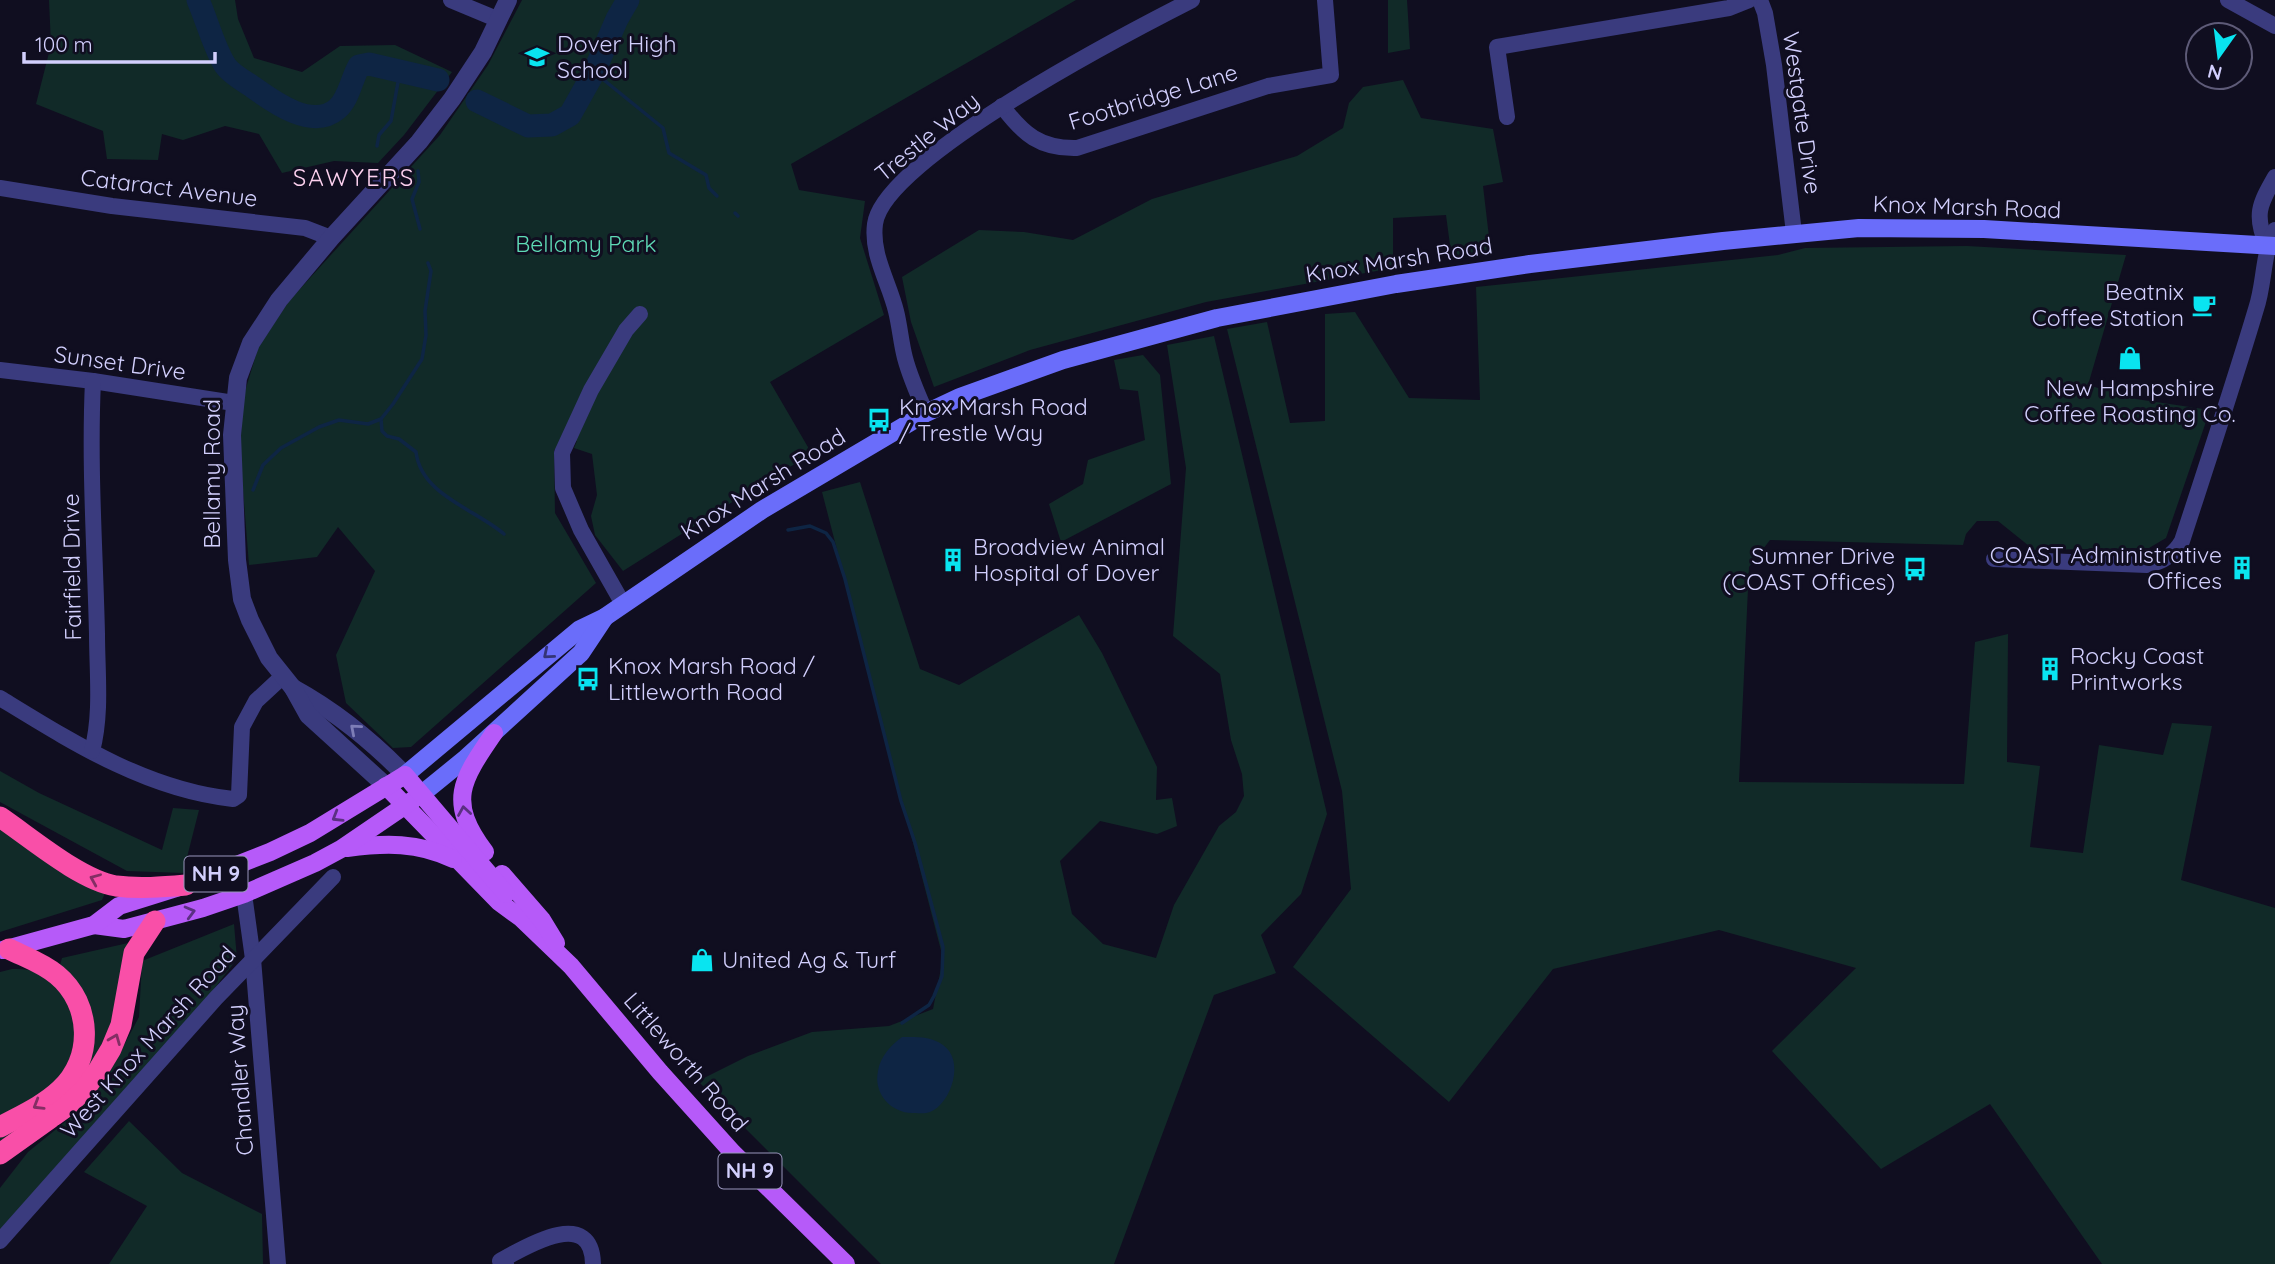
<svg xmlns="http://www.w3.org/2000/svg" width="2275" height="1264" font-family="Quicksand,sans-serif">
  <rect width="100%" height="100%" fill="#100e20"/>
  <!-- green -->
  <g fill="#112a28">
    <path d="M49,0H235L238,19L254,58L302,72L340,46L395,45L452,72L404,135L378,163L334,161L282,173L259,134L225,126L183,140L162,134L158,160L107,159L103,131L36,104L51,45Z"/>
    <path d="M522,0H1076L791,164L799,190L865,201L860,238L884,315L770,382L812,454L764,482L623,571L595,535L591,516L597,495L592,454L574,448L577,441L554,450L555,513L596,583L411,747L393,748L346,703L336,655L375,571L338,527L317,557L249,565L240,452L243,398L258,348L289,301L440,135L488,65Z"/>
    <path d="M1388,0H1407L1410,49L1388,53Z"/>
    <path d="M1403,80L1421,118L1493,129L1503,182L1483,186L1491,254L1452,260L1446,215L1393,218V268L1206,302L1030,350L934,387L911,322L902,277L979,230L1024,232L1073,240L1152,199L1297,156L1343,128L1349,103L1363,87Z"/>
    <path d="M1967,246L2126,255L2088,385L2136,399L2210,410L2166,538L2149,548L2034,550L1998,521H1977L1966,534L1963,545L1770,540L1749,567L1739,782L1964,784L1975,642L2008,634L2007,762L2040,766L2030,847L2083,853L2099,745L2163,755L2172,723L2212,726L2181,880L2275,908V1264H2102L1990,1104L1881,1169L1772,1051L1856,968L1719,930L1553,969L1449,1102L1293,967L1351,889L1342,791L1227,329L1267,322L1290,423L1325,421V314L1355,312L1409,398L1480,400L1476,287L1778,255L1805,248Z"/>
    <path d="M1214,336L1327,814L1301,894L1261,935L1276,973L1214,995L1114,1264H881L698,1081L748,1056L812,1032L889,1026L933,1009L943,958L822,492L860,482L920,669L959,685L1079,615L1102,653L1157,767L1156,800L1172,798L1177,826L1157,834L1100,821L1060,861L1072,914L1103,944L1156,958L1174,905L1219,826L1236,812L1244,796L1242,774L1231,740L1220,674L1173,636L1186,468L1167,345Z"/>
    <path d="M1143,355L1160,375L1171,484L1061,542L1049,504L1083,484L1088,460L1145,440L1138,391L1120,389L1114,360Z"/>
    <path d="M0,771L39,793L162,850L173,808L199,810L183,873L127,871L0,802Z"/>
    <path d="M0,829L106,891L102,900L0,932Z"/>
    <path d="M234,924L237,959L177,1037L0,1231V1188L28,1152L70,1118L114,1064L139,1017L142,961Z"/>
    <path d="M128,943L123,986L102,1057L0,1148V1137L89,1056L59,969L62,958Z"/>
    <path d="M12,969C54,967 61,994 79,1025L65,1076L0,1123V972Z"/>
    <path d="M129,1121L182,1173L262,1214L263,1264H109L147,1206L84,1172Z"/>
  </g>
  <!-- water -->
  <path fill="#0e2544" d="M902,1037C916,1037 931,1036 943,1045C965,1060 952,1103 930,1112C926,1114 918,1113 914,1113C892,1114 873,1094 878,1071C880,1057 891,1045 902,1037Z"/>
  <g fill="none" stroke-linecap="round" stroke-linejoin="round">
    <!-- stream -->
    <g stroke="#0e2544" stroke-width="3.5">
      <path d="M594,72L663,128L669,153L706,175L709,188L717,196"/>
      <path d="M377,146L379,135L391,121L400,71"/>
      <path d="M418,171L419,182L412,199L420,229"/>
      <path d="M735,213L738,216"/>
      <path d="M381,419L382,431L387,436L399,439L416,452C421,495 475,509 504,534"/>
      <path d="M253,490L263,465L281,448L319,427L339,420L368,424L381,419L393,404L422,359L426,335L425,311L431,271L428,263"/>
      <path d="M788,530L810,526L826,533L833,542L845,579L901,801L915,843L943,947L942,976L934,996L929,1005L902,1023"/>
    </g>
    <!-- river -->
    <g stroke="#0e2544" stroke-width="23">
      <path d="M198,0C206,18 215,50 225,65C230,73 242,80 250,85C271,100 311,131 337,109C349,99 351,80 359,66L369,64L438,80"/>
      <path d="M477,101L528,126L552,125L570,115L594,72L617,19L628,0"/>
    </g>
    <!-- minor -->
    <g stroke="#3a3b7e" stroke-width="16">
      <path d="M451,0L499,20"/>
      <path d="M1760,0L1765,13L1774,65L1794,233"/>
      <path d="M2228,0L2275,26"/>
      <path d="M1002,106C1023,134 1040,149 1077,148L1268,86L1331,75L1325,0"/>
      <path d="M1507,117L1497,47L1729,8L1749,0"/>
      <path d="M0,188L112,206L305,228L331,238"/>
      <path d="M2267,246C2254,215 2259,205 2275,177"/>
      <path d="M0,370L93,381L234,403"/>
      <path d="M926,413C918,395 910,377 905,358C901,343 900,327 896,311C889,282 871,255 875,224C883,159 1131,31 1192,0"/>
      <path d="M1994,559L2147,565C2163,562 2174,555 2182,541C2207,464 2233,386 2256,309C2265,282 2262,255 2275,230"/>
      <path d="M623,604L581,530L563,488L562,453L591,390L626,330L640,314"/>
      <path d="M0,698C72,742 147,790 233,799L239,795L242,727L256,701L282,677"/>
      <path d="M92,751C102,714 97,672 97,634C95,549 89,465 93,381"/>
      <path d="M244,894L253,959L278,1264"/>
      <path d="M0,1241L216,998L333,877"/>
      <path d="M506,1264L500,1261C525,1247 592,1206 593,1264"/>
    </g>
    <!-- tertiary -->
    <g stroke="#3a3b7e" stroke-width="18">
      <path d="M293,688C335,711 372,741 405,775"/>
      <path d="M386,786L308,715L293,688L269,658L250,620L242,599L237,560L232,435L238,378L251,343L279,300L331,238L419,142L452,99L483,52L508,0"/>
    </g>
    <!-- secondary -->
    <g stroke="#6a6dfa" stroke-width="18">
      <path d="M405,775L580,629L605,617L762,510L926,413L960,397L1063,360L1217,318L1396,284L1530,264L1723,241L1859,228L1984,229L2275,246"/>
      <path d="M423,793L466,758L581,653L605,617"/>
    </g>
    <!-- primary -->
    <g stroke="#b65af9" stroke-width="18">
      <path d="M386,786L499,902L521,918L571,966L660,1072L733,1153L846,1264"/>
      <path d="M347,848C385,843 418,842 453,859"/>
      <path d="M485,852C447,801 461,781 494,733"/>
      <path d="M502,874L542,920L556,943"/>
      <path d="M94,925L124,929L203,908L244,894L315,863L341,849L413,800"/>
      <path d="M3,950L94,925L119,906L186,885L270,852L310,833L405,775L506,894"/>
    </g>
    <!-- motorway -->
    <g stroke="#f94fa8" stroke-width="21">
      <path d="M0,817C31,838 80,880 116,886C139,889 163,887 186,885"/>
      <path d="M0,1127C20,1116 43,1106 60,1090C94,1059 92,1004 57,975C43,963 25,957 9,949"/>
      <path d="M0,1154L66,1107L85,1089L99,1069L111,1049L121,1025L134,953L155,921"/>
    </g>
  </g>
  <!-- one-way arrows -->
  <defs><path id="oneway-chevron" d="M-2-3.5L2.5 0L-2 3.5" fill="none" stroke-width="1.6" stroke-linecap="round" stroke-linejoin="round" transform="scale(1.75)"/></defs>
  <use stroke="#343477" href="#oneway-chevron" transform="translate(548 654) rotate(140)"/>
  <use stroke="#7e7eb7" href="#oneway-chevron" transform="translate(355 729) rotate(-139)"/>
  <g stroke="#5b3082">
    <use href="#oneway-chevron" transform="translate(464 811) rotate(-99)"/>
    <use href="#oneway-chevron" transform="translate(337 817) rotate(149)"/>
    <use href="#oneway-chevron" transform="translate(190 912) rotate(-15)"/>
  </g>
  <g stroke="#842e64">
    <use href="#oneway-chevron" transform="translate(95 879) rotate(-157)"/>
    <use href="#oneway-chevron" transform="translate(115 1039) rotate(-68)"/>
    <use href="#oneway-chevron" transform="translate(38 1105) rotate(149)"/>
  </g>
  <!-- icons -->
  <defs>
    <g id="school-bare" transform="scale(1.89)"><path d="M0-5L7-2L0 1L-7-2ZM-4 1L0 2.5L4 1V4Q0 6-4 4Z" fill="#09e4f0" stroke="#100e20" stroke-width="2.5" paint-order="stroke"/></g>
    <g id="cafe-bare" transform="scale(1.89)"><path d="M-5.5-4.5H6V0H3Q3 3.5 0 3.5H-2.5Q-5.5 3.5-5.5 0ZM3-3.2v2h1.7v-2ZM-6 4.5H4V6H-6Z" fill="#09e4f0" stroke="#100e20" stroke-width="2.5" paint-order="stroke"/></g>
    <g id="shop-bare" transform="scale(1.89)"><path d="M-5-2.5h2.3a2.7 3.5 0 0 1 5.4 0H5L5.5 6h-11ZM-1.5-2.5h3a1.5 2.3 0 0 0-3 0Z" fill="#09e4f0" stroke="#100e20" stroke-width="2.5" paint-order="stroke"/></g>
    <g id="bus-bare" transform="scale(1.89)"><path d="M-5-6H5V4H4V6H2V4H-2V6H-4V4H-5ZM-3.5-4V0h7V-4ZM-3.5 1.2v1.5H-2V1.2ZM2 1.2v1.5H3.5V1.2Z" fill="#09e4f0" stroke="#100e20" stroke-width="2.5" paint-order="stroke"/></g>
    <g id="building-bare" transform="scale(1.89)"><path d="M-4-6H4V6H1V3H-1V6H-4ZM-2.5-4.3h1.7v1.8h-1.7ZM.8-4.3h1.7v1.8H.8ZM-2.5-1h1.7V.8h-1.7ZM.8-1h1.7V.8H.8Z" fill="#09e4f0" stroke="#100e20" stroke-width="2.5" paint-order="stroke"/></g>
  </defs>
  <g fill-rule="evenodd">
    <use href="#school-bare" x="537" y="57"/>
    <use href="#cafe-bare" x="2204" y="305"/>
    <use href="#shop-bare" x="2130" y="358"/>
    <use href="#bus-bare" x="879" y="420"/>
    <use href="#building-bare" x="953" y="560"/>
    <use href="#building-bare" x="2242" y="568"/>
    <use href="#bus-bare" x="1915" y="569"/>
    <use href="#building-bare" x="2050" y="669"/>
    <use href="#bus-bare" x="588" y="679"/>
    <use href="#shop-bare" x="702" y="960"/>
  </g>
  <g text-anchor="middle" stroke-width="6" stroke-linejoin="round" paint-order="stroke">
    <!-- shield labels -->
    <g fill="#100e20" stroke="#9895bb" stroke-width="2">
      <rect x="184.5" y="856.5" width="63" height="35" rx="5"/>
      <rect x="718.5" y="1153.5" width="63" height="35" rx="5"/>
    </g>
    <g font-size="21" font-weight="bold" fill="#d2cffd">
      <text x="216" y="881">NH 9</text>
      <text x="750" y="1178">NH 9</text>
    </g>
    <!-- poi labels -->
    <g font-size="23" fill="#d2cffd" stroke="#100e20" text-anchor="start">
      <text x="557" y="52">Dover High<tspan x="557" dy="26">School</tspan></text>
      <text x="2184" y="300" text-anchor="end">Beatnix<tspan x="2184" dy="26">Coffee Station</tspan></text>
      <text x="2130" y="396" text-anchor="middle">New Hampshire<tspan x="2130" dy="26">Coffee Roasting Co.</tspan></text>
      <text x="899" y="415">Knox Marsh Road<tspan x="899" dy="26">/ Trestle Way</tspan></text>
      <text x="973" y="555">Broadview Animal<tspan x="973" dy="26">Hospital of Dover</tspan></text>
      <text x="2222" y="563" text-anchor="end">COAST Administrative<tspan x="2222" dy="26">Offices</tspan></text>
      <text x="1895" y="564" text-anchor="end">Sumner Drive<tspan x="1895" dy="26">(COAST Offices)</tspan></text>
      <text x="2070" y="664">Rocky Coast<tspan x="2070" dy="26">Printworks</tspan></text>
      <text x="608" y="674">Knox Marsh Road /<tspan x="608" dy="26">Littleworth Road</tspan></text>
      <text x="722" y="968">United Ag &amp; Turf</text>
    </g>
    <!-- street labels -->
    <g font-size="23" fill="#d2cffd" stroke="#100e20">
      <text transform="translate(1153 97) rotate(-17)" y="8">Footbridge Lane</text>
      <text transform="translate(1802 113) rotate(82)" y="8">Westgate Drive</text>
      <text transform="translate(927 137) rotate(-39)" y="8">Trestle Way</text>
      <text transform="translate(169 188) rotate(7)" y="8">Cataract Avenue</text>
      <text transform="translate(1967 207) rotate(2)" y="8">Knox Marsh Road</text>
      <text transform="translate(1399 260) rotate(-9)" y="8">Knox Marsh Road</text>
      <text transform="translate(120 363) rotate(8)" y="8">Sunset Drive</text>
      <text transform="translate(212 474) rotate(-90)" y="8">Bellamy Road</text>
      <text transform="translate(763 484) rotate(-32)" y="8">Knox Marsh Road</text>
      <text transform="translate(72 567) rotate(-91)" y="8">Fairfield Drive</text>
      <text transform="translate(148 1042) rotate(-48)" y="8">West Knox Marsh Road</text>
      <text transform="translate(686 1062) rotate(49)" y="8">Littleworth Road</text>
      <text transform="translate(240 1080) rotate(-94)" y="8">Chandler Way</text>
    </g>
    <!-- park labels -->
    <g font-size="23" fill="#5edab5" stroke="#100e20">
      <text x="586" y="252">Bellamy Park</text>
    </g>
    <!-- neighbourhood labels -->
    <g font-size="24" letter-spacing="2" fill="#fdd1ef" stroke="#100e20">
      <text x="354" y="186">SAWYERS</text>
    </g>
  </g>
  <!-- north arrow -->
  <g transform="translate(2219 56) rotate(194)"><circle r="33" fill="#100e20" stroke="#5e5b78" stroke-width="2"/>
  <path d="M0-5L12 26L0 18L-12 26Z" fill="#09e4f0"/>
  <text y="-10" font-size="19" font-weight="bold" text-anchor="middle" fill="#d2cffd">N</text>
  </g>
  <!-- scale -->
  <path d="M24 52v10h191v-10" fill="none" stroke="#d2cffd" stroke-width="3.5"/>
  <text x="35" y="52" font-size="21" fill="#d2cffd" stroke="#100e20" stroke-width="5" paint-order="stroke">100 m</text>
</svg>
